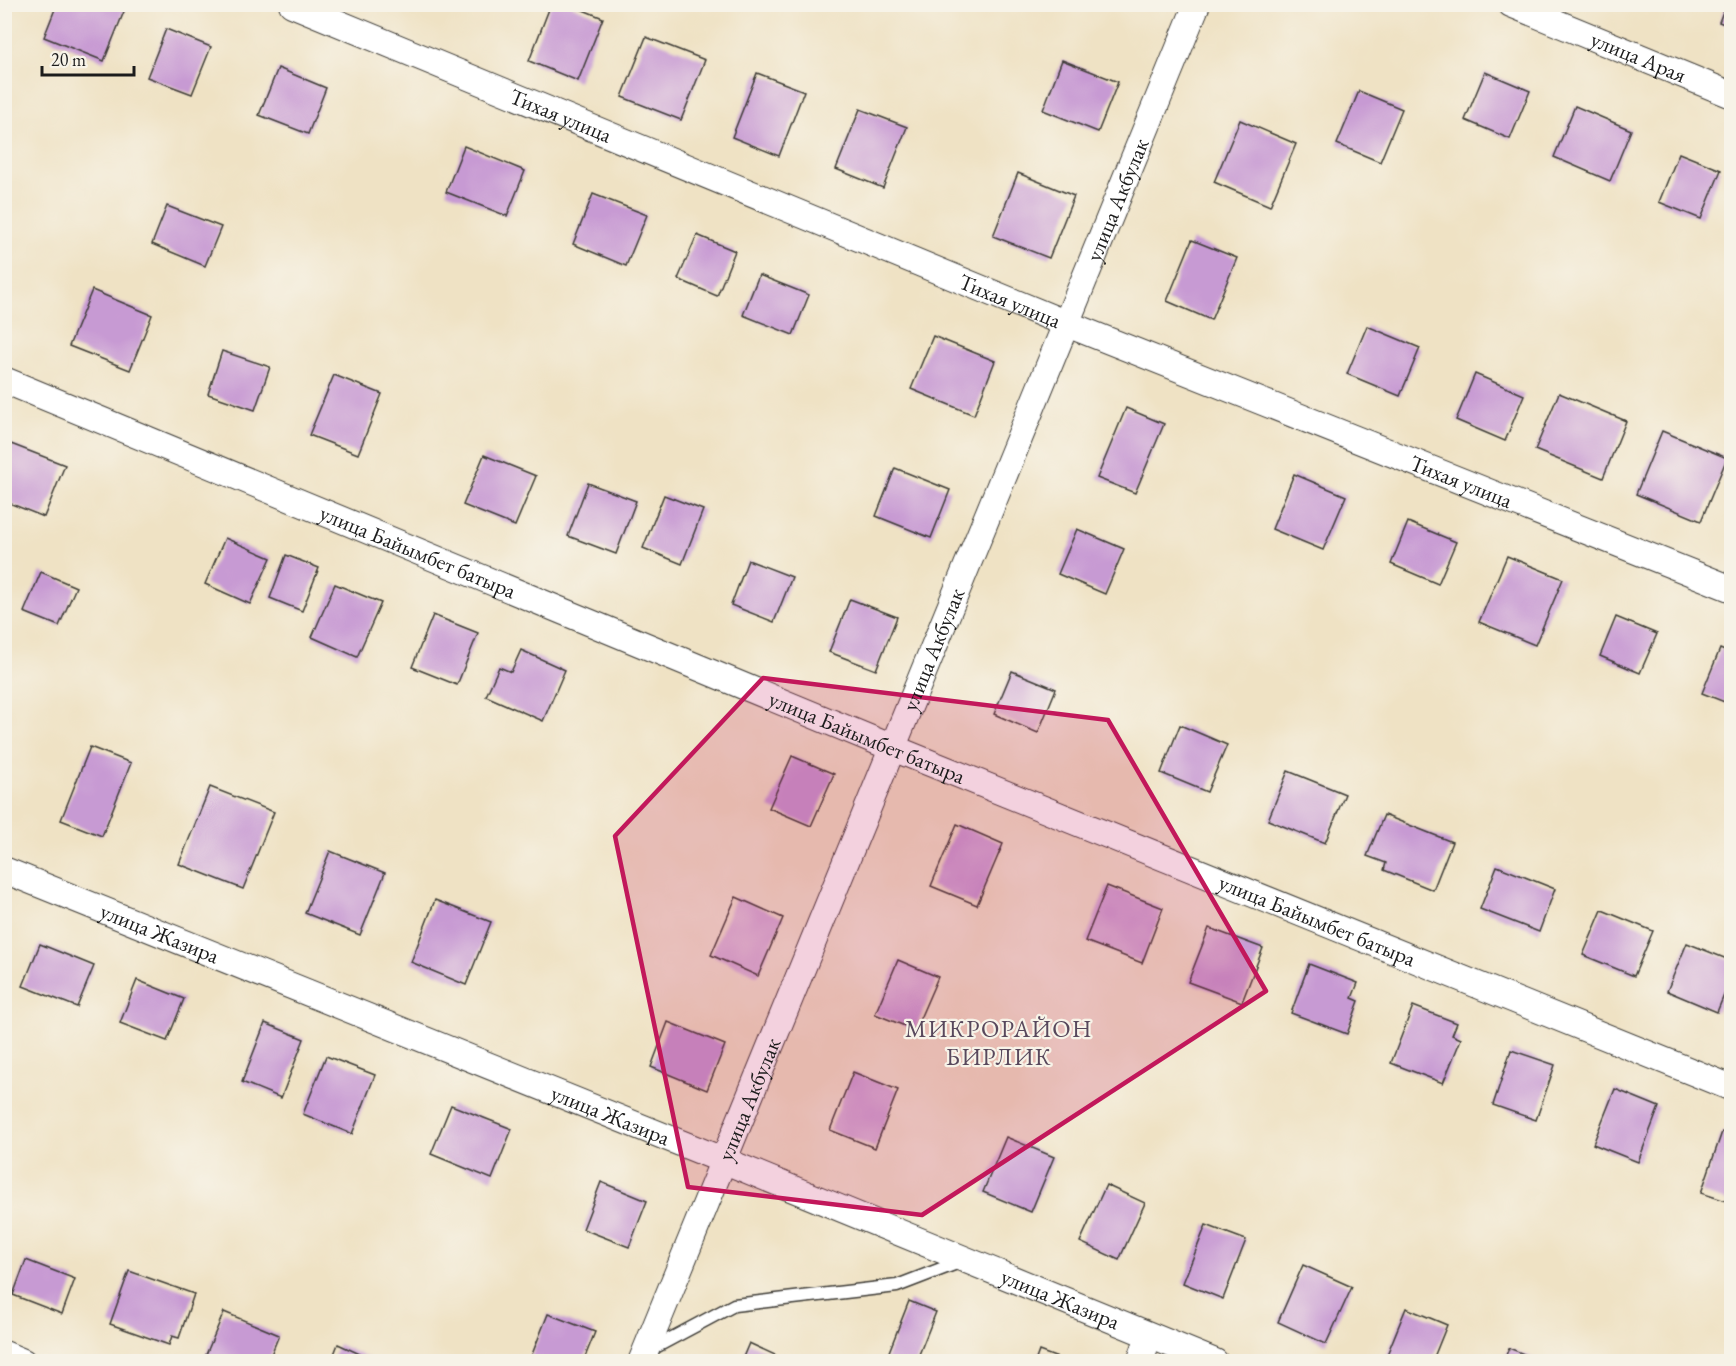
<svg xmlns="http://www.w3.org/2000/svg" width="1736" height="1366" font-family="'EB Garamond',serif">
  <rect width="100%" height="100%" fill="#f7f3e8"/>
  <filter id="ink" filterUnits="userSpaceOnUse"><feTurbulence type="fractalNoise" baseFrequency=".0167" numOctaves="2"/><feDisplacementMap in="SourceGraphic" scale="12" xChannelSelector="R" yChannelSelector="G"/><feConvolveMatrix kernelMatrix="1 2 1 2 8 2 1 2 1" color-interpolation-filters="sRGB"/></filter>
  <filter id="wash" filterUnits="userSpaceOnUse"><feTurbulence type="fractalNoise" baseFrequency=".008" numOctaves="4" result="noise"/><feDisplacementMap in="SourceGraphic" scale="24" xChannelSelector="R" yChannelSelector="G"/><feGaussianBlur stdDeviation="1.35" result="paint"/><feColorMatrix in="noise" values="0 0 0 0 0 0 0 0 0 0 0 0 0 0 0 0 0 1.4 0 .05"/><feComposite in="paint" operator="in"/></filter>
  <g filter="url(#wash)">
    <rect width="100%" height="100%" fill="#efe2c4"/>
    <g id="blocks">
      <!-- building -->
      <g fill="#c79ad3">
        <path d="M57,4H127L104,61L44,37Z"/>
        <path d="M551,4H568L603,18L578,81L529,61Z"/>
        <path d="M1726,4H1732V27L1719,22Z"/>
        <path d="M166,29L211,47L192,94L147,77Z"/>
        <path d="M646,37L705,60L681,120L622,97Z"/>
        <path d="M1062,60L1118,82L1098,132L1043,110Z"/>
        <path d="M278,68L326,88L308,134L259,115Z"/>
        <path d="M1485,72L1530,91L1510,139L1465,120Z"/>
        <path d="M757,73L804,91L779,156L732,137Z"/>
        <path d="M1359,91L1402,109L1380,162L1337,144Z"/>
        <path d="M1575,106L1631,130L1610,181L1554,157Z"/>
        <path d="M860,109L907,127L883,188L836,169Z"/>
        <path d="M1240,120L1296,144L1270,206L1214,182Z"/>
        <path d="M464,146L525,171L507,216L446,192Z"/>
        <path d="M1679,153L1721,170L1701,219L1659,202Z"/>
        <path d="M1018,173L1074,196L1049,258L993,236Z"/>
        <path d="M593,194L647,215L626,266L573,244Z"/>
        <path d="M167,206L221,227L205,266L152,244Z"/>
        <path d="M697,235L735,251L717,296L678,279Z"/>
        <path d="M1192,240L1237,258L1211,320L1167,301Z"/>
        <path d="M759,275L809,295L793,335L743,315Z"/>
        <path d="M92,290L152,315L130,370L69,346Z"/>
        <path d="M1367,326L1420,348L1400,396L1347,374Z"/>
        <path d="M933,336L995,361L974,415L911,389Z"/>
        <path d="M222,351L270,367L255,410L208,394Z"/>
        <path d="M1475,374L1524,395L1505,441L1456,420Z"/>
        <path d="M334,375L382,394L358,454L309,435Z"/>
        <path d="M1559,393L1626,421L1603,478L1535,450Z"/>
        <path d="M1126,408L1164,424L1135,493L1097,478Z"/>
        <path d="M1662,431L1727,458L1701,521L1636,494Z"/>
        <path d="M11,444L65,465L44,517L4,501V461Z"/>
        <path d="M484,455L536,476L515,526L463,505Z"/>
        <path d="M895,468L950,490L931,538L876,516Z"/>
        <path d="M1294,474L1346,496L1323,550L1272,529Z"/>
        <path d="M588,483L636,501L616,554L568,536Z"/>
        <path d="M664,495L703,510L682,564L643,548Z"/>
        <path d="M1408,522L1456,542L1438,584L1391,564Z"/>
        <path d="M1077,529L1124,549L1105,594L1058,574Z"/>
        <path d="M225,538L271,558L250,604L205,584Z"/>
        <path d="M286,555L319,568L302,611L270,598Z"/>
        <path d="M1507,556L1563,579L1535,645L1479,622Z"/>
        <path d="M748,560L792,577L774,622L731,605Z"/>
        <path d="M41,572L76,587L59,626L24,612Z"/>
        <path d="M335,584L381,603L357,657L312,637Z"/>
        <path d="M850,599L897,617L876,670L829,652Z"/>
        <path d="M433,615L478,633L457,685L412,667Z"/>
        <path d="M1616,617L1657,634L1640,673L1600,656Z"/>
        <path d="M1720,649L1732,654V705L1702,693Z"/>
        <path d="M521,650L565,670L543,721L486,696L499,667L511,672Z"/>
        <path d="M1012,671L1056,689L1038,733L994,714Z"/>
        <path d="M1180,725L1227,745L1207,792L1161,773Z"/>
        <path d="M90,747L131,763L102,836L61,820Z"/>
        <path d="M792,756L834,774L811,826L769,808Z"/>
        <path d="M1288,771L1345,794L1325,843L1268,820Z"/>
        <path d="M210,787L274,812L243,889L179,864Z"/>
        <path d="M1384,815L1452,842L1433,890L1384,870L1386,863L1367,856Z"/>
        <path d="M957,824L1003,844L977,905L931,886Z"/>
        <path d="M330,851L385,873L360,935L305,913Z"/>
        <path d="M1497,866L1555,889L1539,932L1480,909Z"/>
        <path d="M1107,886L1163,908L1142,963L1085,941Z"/>
        <path d="M736,897L783,918L758,976L711,955Z"/>
        <path d="M435,900L491,922L466,985L411,962Z"/>
        <path d="M1602,910L1653,931L1634,976L1583,955Z"/>
        <path d="M1209,928L1263,948L1242,1002L1188,982Z"/>
        <path d="M1687,943L1732,961V976L1717,1012L1667,991Z"/>
        <path d="M40,944L94,966L77,1007L23,986Z"/>
        <path d="M898,960L938,977L915,1030L875,1014Z"/>
        <path d="M1309,964L1358,983L1352,998L1359,1001L1347,1034L1291,1013Z"/>
        <path d="M137,980L184,999L167,1041L120,1023Z"/>
        <path d="M1413,1006L1457,1023L1452,1035L1461,1039L1443,1083L1391,1063Z"/>
        <path d="M668,1022L725,1045L707,1090L651,1067Z"/>
        <path d="M265,1023L304,1039L281,1098L242,1082Z"/>
        <path d="M1511,1050L1555,1065L1536,1120L1493,1105Z"/>
        <path d="M326,1056L375,1075L352,1134L303,1114Z"/>
        <path d="M853,1072L898,1090L875,1148L830,1130Z"/>
        <path d="M1615,1089L1659,1107L1638,1162L1593,1144Z"/>
        <path d="M451,1105L512,1129L492,1179L431,1154Z"/>
        <path d="M1722,1132L1732,1135V1203L1701,1193Z"/>
        <path d="M1006,1137L1054,1157L1031,1212L983,1192Z"/>
        <path d="M601,1182L647,1201L629,1247L583,1229Z"/>
        <path d="M1106,1185L1145,1203L1119,1260L1080,1242Z"/>
        <path d="M1206,1225L1246,1240L1223,1299L1183,1283Z"/>
        <path d="M26,1260L75,1279L62,1314L13,1295Z"/>
        <path d="M1303,1265L1352,1287L1326,1344L1278,1322Z"/>
        <path d="M129,1271L194,1294L179,1338L172,1336L169,1345L110,1324Z"/>
        <path d="M909,1301L936,1312L916,1362H885Z"/>
        <path d="M1406,1308L1447,1325L1432,1362H1384Z"/>
        <path d="M224,1312L279,1335L268,1362L257,1358L255,1362H217L205,1357Z"/>
        <path d="M548,1314L595,1332L583,1362H529Z"/>
        <path d="M749,1343L790,1362H741Z"/>
        <path d="M338,1344L377,1362H331Z"/>
        <path d="M1509,1348L1541,1361V1362H1503Z"/>
        <path d="M1039,1351L1066,1361V1362H1035Z"/>
      </g>
    </g>
  </g>
  <g filter="url(#ink)">
    <use href="#blocks" fill-opacity="0" stroke="#3c3a35" stroke-width="1.5"/>
    <g fill="none" stroke-linecap="round" stroke-linejoin="round">
      <!-- lane casing -->
      <g stroke="#3c3a35" stroke-width="15">
        <path id="lane" d="M648,1351L734,1305L897,1286L962,1261"/>
      </g>
      <!-- street casing -->
      <g stroke="#3c3a35" stroke-width="28">
        <g id="street">
          <path id="s1" d="M292,4L1067,324L1732,589"/>
          <path id="s2" d="M1511,4L1732,95"/>
          <path id="s3" d="M4,380L893,748L1732,1088"/>
          <path id="s4" d="M4,870L725,1161L1215,1362"/>
          <path d="M4,1354L23,1362"/>
          <path id="s5" d="M641,1362L1197,4"/>
          <path d="M1140,1362L1149,1336"/>
        </g>
      </g>
      <!-- lane -->
      <use href="#lane" stroke="#fff" stroke-width="12"/>
      <!-- street -->
      <use href="#street" stroke="#fff" stroke-width="26"/>
    </g>
  </g>
  <!-- marked area -->
  <path fill="#c2185b" fill-opacity="0.2" stroke="#c2185b" stroke-width="4.5" stroke-linejoin="round" d="M763,678L1108,720L1266,991L922,1215L688,1187L615,836Z"/>
  <g text-anchor="middle" stroke-width="4.5" stroke-linejoin="round" paint-order="stroke">
    <!-- street labels -->
    <g font-size="22" fill="#1c1c1c" stroke="#f7f3e8">
      <text dy="8" stroke="none"><textPath href="#s2" startOffset="138">улица Арая</textPath></text>
      <text dy="8" stroke="none"><textPath href="#s1" startOffset="291">Тихая улица</textPath></text>
      <text dy="8" stroke="none"><textPath href="#s5" startOffset="1256">улица Акбулак</textPath></text>
      <text dy="8" stroke="none"><textPath href="#s1" startOffset="777">Тихая улица</textPath></text>
      <text dy="8" stroke="none"><textPath href="#s1" startOffset="1263">Тихая улица</textPath></text>
      <text dy="8" stroke="none"><textPath href="#s3" startOffset="448">улица Байымбет батыра</textPath></text>
      <text dy="8" stroke="none"><textPath href="#s5" startOffset="770">улица Акбулак</textPath></text>
      <text dy="8" stroke="none"><textPath href="#s3" startOffset="934">улица Байымбет батыра</textPath></text>
      <text dy="8" stroke="none"><textPath href="#s3" startOffset="1420">улица Байымбет батыра</textPath></text>
      <text dy="8" stroke="none"><textPath href="#s4" startOffset="168">улица Жазира</textPath></text>
      <text dy="8" stroke="none"><textPath href="#s5" startOffset="284">улица Акбулак</textPath></text>
      <text dy="8" stroke="none"><textPath href="#s4" startOffset="654">улица Жазира</textPath></text>
      <text dy="8" stroke="none"><textPath href="#s4" startOffset="1140">улица Жазира</textPath></text>
    </g>
    <!-- neighbourhood labels -->
    <g font-size="24" letter-spacing="1.5" fill="#58485c" stroke="#f7f3e8">
      <text x="999" y="1037">МИКРОРАЙОН<tspan x="999" dy="28">БИРЛИК</tspan></text>
    </g>
  </g>
  <!-- margin -->
  <rect width="1736" height="1366" fill="none" stroke="#f7f3e8" stroke-width="24"/>
  <!-- scale -->
  <path d="M42 66v9h92v-9" fill="none" stroke="#1c1c1c" stroke-width="3"/>
  <text x="51" y="66" font-size="18" fill="#1c1c1c" stroke="#f7f3e8" stroke-width="4.5" paint-order="stroke">20 m</text>
</svg>
